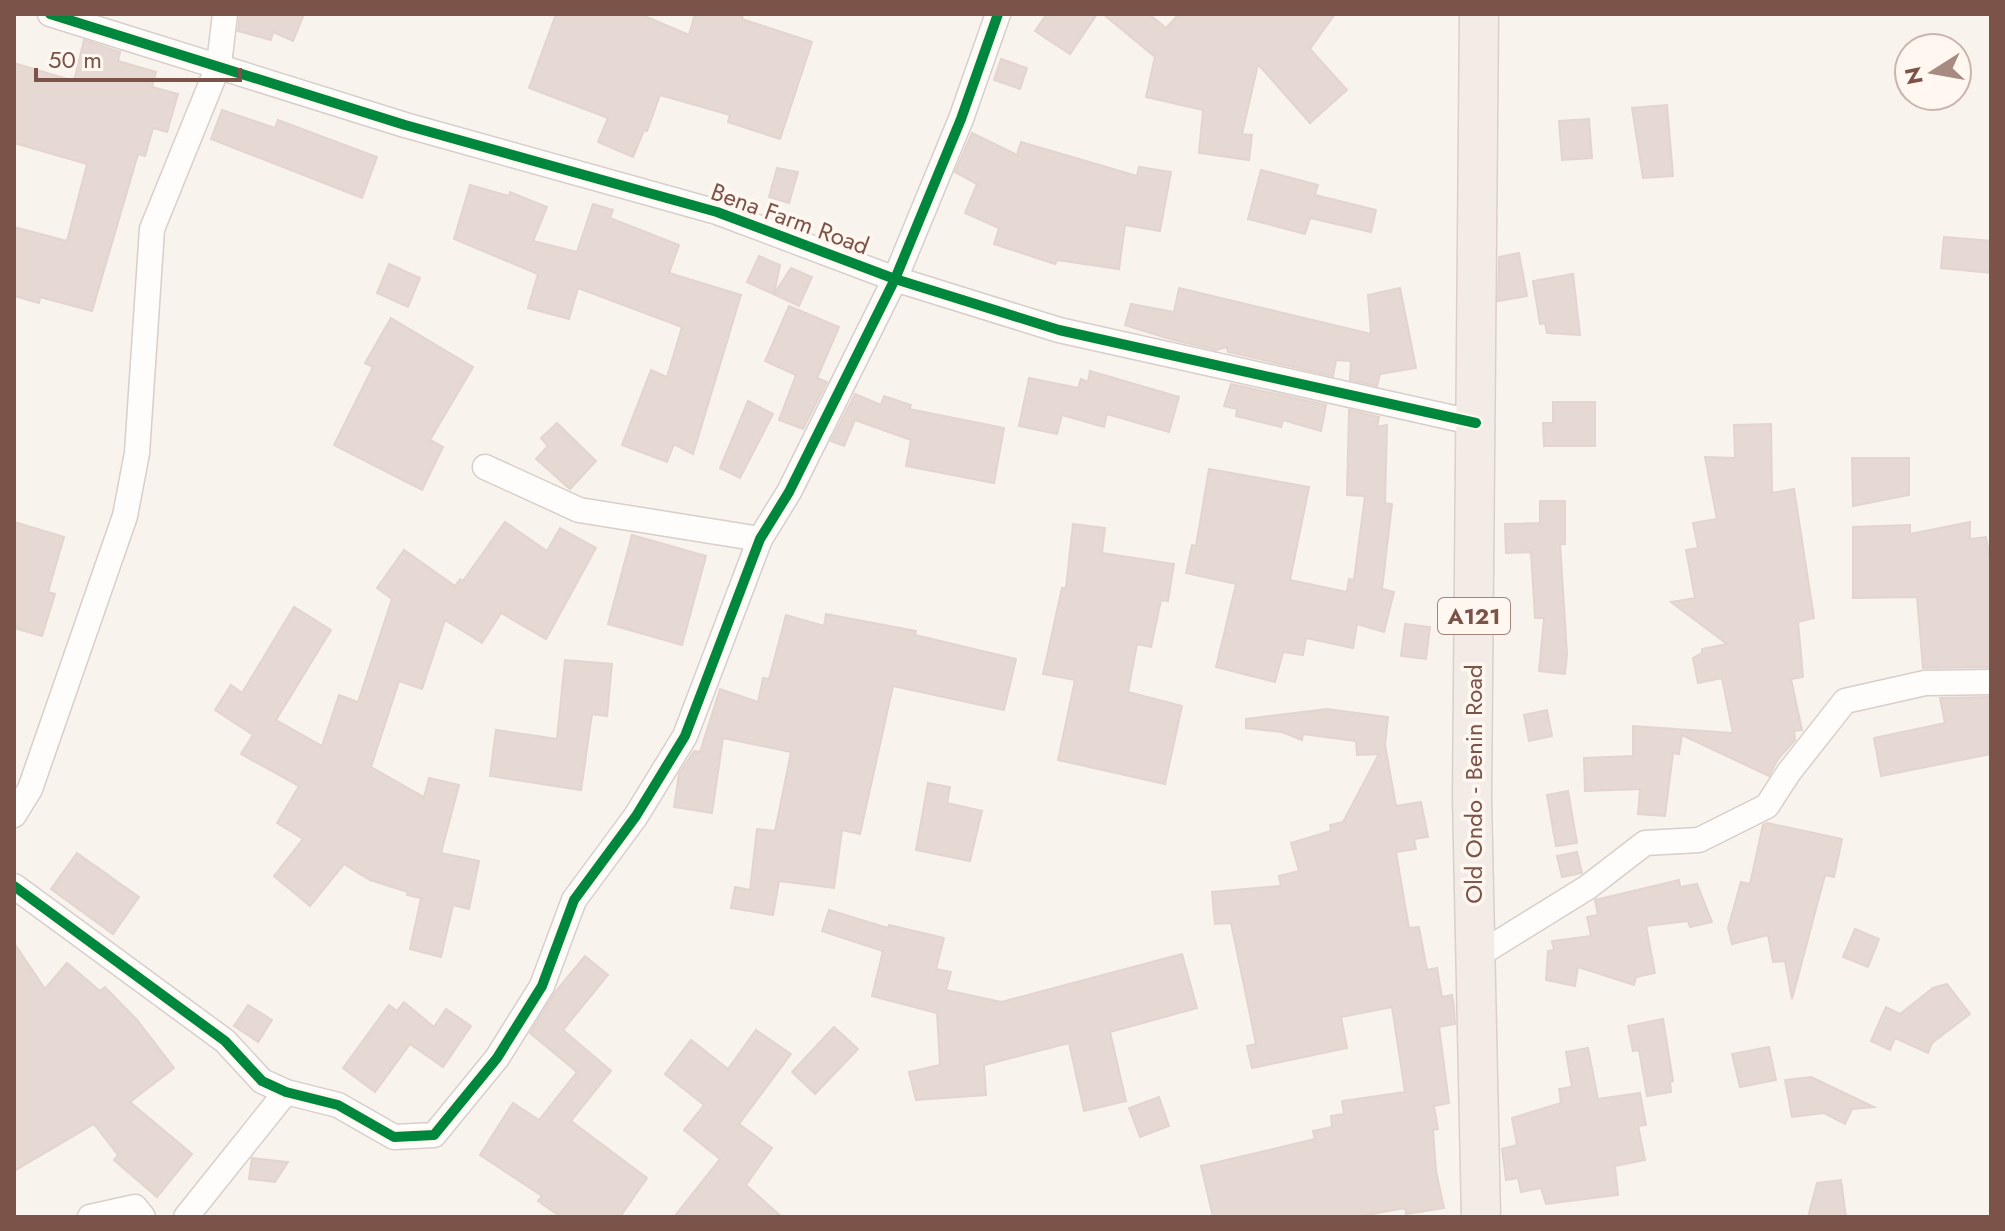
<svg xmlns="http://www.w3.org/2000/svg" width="2005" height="1231" font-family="Jost,sans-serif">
  <rect width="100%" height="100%" fill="#f9f3ed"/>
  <!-- building -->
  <g fill="#e6d9d4" stroke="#e3d4ce" stroke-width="2">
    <path d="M240,14H304L293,41L273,32L271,40L238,31Z"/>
    <path d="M556,14H640L689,35L695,14H743L742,19L812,42L780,139L728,122L730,115L660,95L647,131L644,130L633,157L598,142L608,118L529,88Z"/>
    <path d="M1047,14H1097L1070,54L1035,31Z"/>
    <path d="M1103,14H1149L1166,28L1179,14H1335L1310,49L1347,90L1310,123L1258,64L1242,134L1252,135L1249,160L1199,153L1203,110L1146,97L1155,57Z"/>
    <path d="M84,40L120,52L118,61L156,72L152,87L178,94L167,132L153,128L145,156L138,154L92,311L40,297L39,303L14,296V227L67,241L87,164L14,143V63L74,81Z"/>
    <path d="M1001,59L1027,68L1020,89L994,80Z"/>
    <path d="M1667,105L1673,176L1643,178L1632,108Z"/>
    <path d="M222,110L275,128L278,120L377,157L362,198L211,139Z"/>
    <path d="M1589,119L1592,158L1562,160L1559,121Z"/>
    <path d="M972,133L1017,155L1021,142L1137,176L1139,167L1171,172L1160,231L1125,225L1119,269L1057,260L1055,264L994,244L999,228L965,213L977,184L955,172Z"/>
    <path d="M777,168L798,172L789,203L769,197Z"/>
    <path d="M1261,170L1318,185L1315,195L1376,210L1371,232L1310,218L1305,234L1248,219Z"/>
    <path d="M470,185L509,196L510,192L547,207L533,241L577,252L593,204L613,210L610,218L679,245L669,273L741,295L693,454L674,444L667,462L622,445L651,370L667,377L682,327L578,288L569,319L528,308L538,274L454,239Z"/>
    <path d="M1944,237L1991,241V273L1941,268Z"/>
    <path d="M1519,253L1527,296L1498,301L1499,257Z"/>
    <path d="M759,256L780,265L774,294L791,268L812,277L799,306L747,282Z"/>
    <path d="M389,264L420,278L408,307L377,293Z"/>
    <path d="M1573,274L1580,335L1547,333L1545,323L1540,324L1533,281Z"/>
    <path d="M1179,288L1371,334L1368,295L1400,288L1416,368L1380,374L1377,386L1350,380L1351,361L1336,360L1333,376L1228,352L1227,347L1216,350L1170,339L1125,325L1131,304L1174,312Z"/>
    <path d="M789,306L839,327L817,378L827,382L803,429L779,420L796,375L765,361Z"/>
    <path d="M391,318L473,367L430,440L443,447L422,490L334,445L373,367L365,363Z"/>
    <path d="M1090,371L1179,397L1169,432L1107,414L1104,427L1062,415L1057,434L1019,426L1029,378L1078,388L1081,379L1088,382Z"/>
    <path d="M1231,384L1326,405L1321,431L1283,420L1281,427L1236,416L1237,409L1224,406Z"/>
    <path d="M855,394L881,405L884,396L911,405L909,409L1004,428L994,483L906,466L911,440L855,420L844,446L831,441Z"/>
    <path d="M748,401L773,414L740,478L720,468Z"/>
    <path d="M1553,402H1595V446H1544L1543,423H1553Z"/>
    <path d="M1349,410L1379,417L1377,427L1387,425L1385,503L1392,504L1382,589L1394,592L1384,632L1357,624L1353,648L1306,638L1303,655L1283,652L1275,682L1216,667L1236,584L1186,573L1192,545L1196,546L1209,469L1309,487L1290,580L1347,592L1349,579L1354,580L1365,496L1347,495Z"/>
    <path d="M557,423L596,461L570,489L536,459L548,446L541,438Z"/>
    <path d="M1771,424L1772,493L1794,489L1814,618L1798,622L1803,677L1791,679L1802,730L1794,731L1795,740L1778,759L1769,776L1682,735L1679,754L1673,753L1665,816L1638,814L1640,789L1585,791L1584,758L1633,756V726L1733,733L1722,678L1698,683L1693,658L1702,653V649L1727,644L1671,602L1695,598L1686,550L1698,548L1693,523L1717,519L1705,457L1735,458L1734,425Z"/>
    <path d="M1852,458H1909V495L1853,506Z"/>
    <path d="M1540,501H1565V544H1560L1567,654L1565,674L1539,671L1544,618H1535L1531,552L1506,553L1505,524L1540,523Z"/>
    <path d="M14,522L64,537L48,592L55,594L42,636L14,628Z"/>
    <path d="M505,522L547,551L560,528L596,548L546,639L501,613L482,643L445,620L422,689L399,681L371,767L424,797L429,778L459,785L441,853L479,861L469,909L453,905L441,957L410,949L421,898L407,895L408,892L370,880L344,864L310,906L274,876L303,839L277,823L299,786L241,754L253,735L215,710L231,685L242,693L294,607L331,630L276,720L322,746L339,695L358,702L392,599L377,588L404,550L455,586L460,579L463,581Z"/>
    <path d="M1970,522V539L1986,537L1991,563V667L1923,668L1917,597L1853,598V527L1910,525V534Z"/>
    <path d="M1073,524L1105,528L1102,553L1174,564L1168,601L1161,600L1151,647L1137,644L1128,692L1182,706L1165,784L1058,760L1075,680L1043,674L1062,588H1066Z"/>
    <path d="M632,535L706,556L682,645L608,624Z"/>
    <path d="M826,614L916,631L915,635L1016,659L1004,710L893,686L860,834L842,830L834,888L779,881L773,915L731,908L735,887L750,890L757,829L775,831L791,752L723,738L712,813L674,807L679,774L694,751L700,752L720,689L758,702L763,678L769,679L786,615L824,626Z"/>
    <path d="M1405,624L1430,627L1426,659L1401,656Z"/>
    <path d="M565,660L612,664L607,716L592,714L581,790L490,776L496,730L557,739Z"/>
    <path d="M1991,697V754L1881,776L1874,738L1945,723L1940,698Z"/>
    <path d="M1327,709L1388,717L1385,745L1396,806L1421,802L1428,837L1414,839L1416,849L1396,852L1409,928L1419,927L1427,970L1437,968L1442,997L1452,995L1454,1007L1455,1024L1439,1027L1449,1103L1434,1106L1438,1129L1433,1130L1436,1171L1444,1208L1406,1214L1405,1208L1356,1217H1213L1201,1166L1315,1139L1313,1131L1332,1127L1331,1116L1344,1114L1342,1101L1405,1092L1392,1007L1341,1017L1347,1048L1252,1068L1247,1046L1256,1044L1231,923L1215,924L1212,892L1281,886L1279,876L1299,871L1291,843L1331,831L1330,825L1343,822L1379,754L1357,755L1356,741L1303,734L1302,740L1282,732L1246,728V719Z"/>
    <path d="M1547,710L1552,736L1529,741L1524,715Z"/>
    <path d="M928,783L950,787L947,803L982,811L970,861L916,850Z"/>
    <path d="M1568,791L1577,843L1556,846L1547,795Z"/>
    <path d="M1767,823L1842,839L1834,877L1825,875L1792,999L1785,961L1773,962L1768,935L1732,944L1728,928L1741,882L1750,884L1763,825Z"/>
    <path d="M1577,852L1582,873L1562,877L1557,856Z"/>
    <path d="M77,853L139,897L113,934L51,889Z"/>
    <path d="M1679,880L1680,887L1697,884L1712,922L1690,927L1688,921L1646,926L1655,973L1636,977L1634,985L1578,967L1575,986L1546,980L1548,951L1554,950L1552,941L1591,936L1587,917L1598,915L1595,900Z"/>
    <path d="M829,910L888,928L889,925L944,938L936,969L951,972L946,990L1001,1002L1182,954L1197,1008L1110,1032L1126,1101L1084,1111L1069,1043L984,1065L986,1095L916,1100L909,1072L940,1065L937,1013L872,996L883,951L822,931Z"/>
    <path d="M1855,929L1879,939L1868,967L1843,957Z"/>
    <path d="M14,943L45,989L67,963L100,991L105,987L137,1020L174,1068L130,1102L192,1154L157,1197L114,1160L118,1155L94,1124L14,1171Z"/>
    <path d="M585,956L608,975L563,1030L611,1071L571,1121L647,1178L620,1217H561L538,1201L542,1196L480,1155L513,1103L539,1120L577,1072L530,1033L556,991Z"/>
    <path d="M1947,984L1970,1014L1932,1043L1928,1053L1895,1038L1890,1050L1871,1041L1886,1007L1900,1014L1933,988Z"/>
    <path d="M404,1002L434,1027L446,1009L471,1026L443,1067L410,1044L375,1092L343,1068L389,1005L397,1011Z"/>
    <path d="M248,1005L272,1020L258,1042L234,1026Z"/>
    <path d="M1663,1019L1673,1081L1670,1082L1671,1092L1647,1096L1639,1050L1633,1051L1628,1026Z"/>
    <path d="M834,1027L858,1049L815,1094L792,1072Z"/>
    <path d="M756,1030L791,1054L739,1124L772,1148L746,1185L782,1217H674L720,1159L684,1130L704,1105L665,1074L691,1040L728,1069Z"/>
    <path d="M1769,1047L1776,1080L1740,1087L1732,1054Z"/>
    <path d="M1588,1048L1598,1099L1640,1093L1646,1125L1638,1126L1645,1160L1615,1166L1618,1195L1546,1204L1541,1188L1521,1192L1518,1178L1506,1180L1502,1149L1517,1145L1512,1118L1561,1103L1559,1089L1572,1087L1566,1052Z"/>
    <path d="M1811,1077L1834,1088L1874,1107L1852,1109L1845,1124L1824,1113L1792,1117L1785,1080Z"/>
    <path d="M1159,1097L1169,1126L1140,1137L1129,1108Z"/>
    <path d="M252,1158L288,1162L275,1182L249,1179Z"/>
    <path d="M1841,1180L1846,1217H1808L1817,1183Z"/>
  </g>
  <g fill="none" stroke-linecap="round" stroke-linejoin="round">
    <!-- minor casing -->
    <g stroke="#d8ceca" stroke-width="27">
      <g id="minor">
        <path d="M50,14L405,125L717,212L895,279L1059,330L1476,423"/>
        <path d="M485,467L579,510L760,539"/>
        <path d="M14,815L30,789L125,516L137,453L152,229L219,64L225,14"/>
        <path d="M14,886L225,1041L262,1081L286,1092L338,1105L394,1137L434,1135L497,1058L542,986L574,900L636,816L685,736L760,539L789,492L895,279L961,119L998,14"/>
        <path d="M1475,957L1588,887L1645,843L1699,840L1767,806L1789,772L1845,701L1925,683L1991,682"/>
        <path d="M90,1217L135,1207L143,1217"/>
        <path d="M186,1217L286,1092"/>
      </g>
    </g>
    <!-- primary casing -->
    <g stroke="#dacfca" stroke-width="41">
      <path id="primary" d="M1479,14L1472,797L1481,1217"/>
    </g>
    <!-- minor -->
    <use href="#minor" stroke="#fefdfc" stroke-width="24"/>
    <!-- primary -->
    <use href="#primary" stroke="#f3ece6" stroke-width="38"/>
    <!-- cycleway casing -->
    <g stroke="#fff7f0" stroke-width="15">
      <g id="cycleway">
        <path d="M50,14L405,125L717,212L895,279L1059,330L1476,423"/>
        <path d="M14,886L225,1041L262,1081L286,1092L338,1105L394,1137L434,1135L497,1058L542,986L574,900L636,816L685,736L760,539L789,492L895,279L961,119L998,14"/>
      </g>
    </g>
    <!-- cycleway -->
    <use href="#cycleway" stroke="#00873e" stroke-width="10"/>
  </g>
  <g text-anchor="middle" stroke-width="7" stroke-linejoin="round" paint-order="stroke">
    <!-- shield labels -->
    <rect fill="#fff7f0" stroke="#a3847b" stroke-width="2" x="1438" y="598" width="72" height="36" rx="6"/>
    <g font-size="22" font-weight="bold" fill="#7b5349">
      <text x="1474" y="624">A121</text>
    </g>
    <!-- street labels -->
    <g font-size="24" fill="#7b5349" stroke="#fff7f0">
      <text transform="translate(790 219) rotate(20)" y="8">Bena Farm Road</text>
      <text transform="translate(1474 784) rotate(-90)" y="8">Old Ondo - Benin Road</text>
    </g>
  </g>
  <!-- border -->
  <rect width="2005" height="1231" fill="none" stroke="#7b5349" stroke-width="32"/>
  <!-- north arrow -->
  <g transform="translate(1933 72) rotate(259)"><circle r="38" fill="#fff7f0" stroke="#cab5ad" stroke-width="2"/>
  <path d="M0-6L14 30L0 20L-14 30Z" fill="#a78b82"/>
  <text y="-12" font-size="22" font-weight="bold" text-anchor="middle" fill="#7b5349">N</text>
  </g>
  <!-- scale -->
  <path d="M36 68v12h204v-12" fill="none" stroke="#7b5349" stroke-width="4"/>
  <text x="48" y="68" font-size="24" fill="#7b5349" stroke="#fff7f0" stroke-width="6" paint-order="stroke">50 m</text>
</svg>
